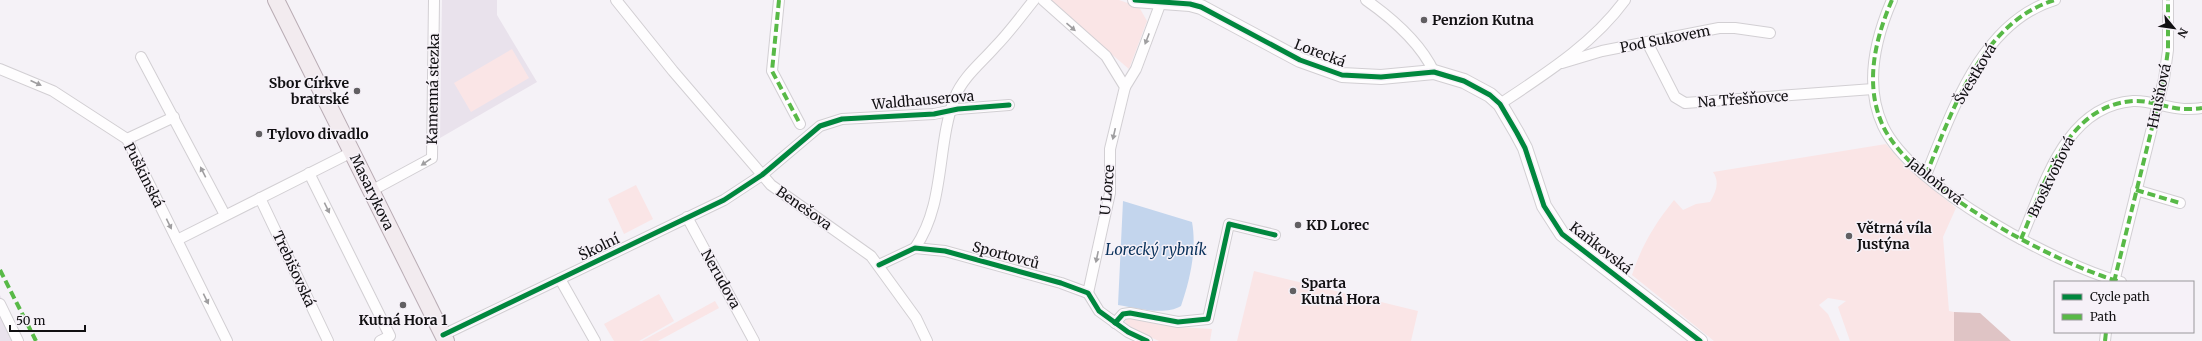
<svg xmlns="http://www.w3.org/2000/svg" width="2202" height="341" font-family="Merriweather,serif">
  <rect width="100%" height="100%" fill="#f5f2f7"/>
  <!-- built -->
  <g fill="#e9e2ec">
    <path d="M442,0H497V15L537,82L440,138Z"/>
    <path d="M0,295L22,341H0Z"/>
  </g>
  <!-- green -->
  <g fill="#fae5e6">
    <path d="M1048,0H1119L1139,7L1147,21L1129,69Z"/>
    <path d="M512,49L529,78L471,112L454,83Z"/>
    <path d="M1886,144L1906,167L1956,208L1943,237L1949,311L1954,312V341H1850L1838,307L1846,301L1828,298L1819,305L1828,314L1840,341H1714L1632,275C1642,245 1654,225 1674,200L1683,210L1696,204L1710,202C1716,192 1720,182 1713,172Z"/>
    <path d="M636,185L653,219L624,234L608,199Z"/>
    <path d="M1254,271L1418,311L1411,341H1237Z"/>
    <path d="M659,294L674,321L639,341H614L604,324Z"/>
    <path d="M715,301L719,308L658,341H642Z"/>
    <path d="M1127,317L1180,327L1212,329L1210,341H1159L1128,327L1125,322Z"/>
  </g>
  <!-- forest -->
  <path fill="#dfc4c5" d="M1954,312L1980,313L2011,341H1954Z"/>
  <!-- water -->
  <path fill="#c3d5ed" d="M1123,201L1192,222C1197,249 1190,280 1181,306C1164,316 1137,308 1118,305Z"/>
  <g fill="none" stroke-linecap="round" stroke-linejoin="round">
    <!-- street casing -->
    <g stroke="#d2cfd3" stroke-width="12">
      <g id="street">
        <path d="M616,0L673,71L771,185L871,256L916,318L927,341"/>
        <path d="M779,0L772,71L800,124"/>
        <path d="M1043,0L1106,56L1125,87L1110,149V193L1088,293"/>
        <path d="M1366,0C1393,19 1420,42 1434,72"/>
        <path d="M1892,0C1875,39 1864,85 1883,126C1912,188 2056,264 2121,282"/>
        <path d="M1647,42L1675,97L1685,103L1873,89"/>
        <path d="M141,57L225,215"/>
        <path d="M1562,63L1602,51L1719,28H1735L1770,33"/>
        <path d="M0,69L53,91L127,139L227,341"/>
        <path d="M1125,87L1136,69L1161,2"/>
        <path d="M1500,104C1545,74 1593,44 1625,0"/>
        <path d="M127,139L174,117"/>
        <path d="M309,173L390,336L380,341"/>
        <path d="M1926,175C1952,112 1981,22 2055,0"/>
        <path d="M2136,190L2180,203"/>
        <path d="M371,191L432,158L434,0"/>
        <path d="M260,198L328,341"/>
        <path d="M687,217L754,341"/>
        <path d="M2021,239C2044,187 2064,106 2133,101C2150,100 2166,108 2184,109C2190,109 2196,109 2202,108"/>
        <path d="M177,240L352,152"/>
        <path d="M915,248C946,203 936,146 955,97C963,77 981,63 995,47C1009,33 1021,16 1034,0"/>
        <path d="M879,265L915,248L945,251L1061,283L1088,293L1099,311L1128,332L1147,341"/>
        <path d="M560,279L595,341"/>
        <path d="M2114,282L2164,79L2168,50V0"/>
        <path d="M0,304L18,341"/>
        <path d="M1115,323L1123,314L1130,313L1178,322L1208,319L1229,224L1275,235"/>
        <path d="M443,335L724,200L762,175L820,126L842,119L934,114L958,109L1009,105"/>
        <path d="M2105,341L2106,332"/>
      </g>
    </g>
    <!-- secondary casing -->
    <g stroke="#d2cfd3" stroke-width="16">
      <path id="secondary" d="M1135,0L1190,4L1201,7L1300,60L1342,75L1381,77L1434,72L1464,81L1490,95L1500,104L1517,133L1525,148L1544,206L1562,234L1700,341"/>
    </g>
    <!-- primary casing -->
    <g stroke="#b9acb4" stroke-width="18">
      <path id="primary" d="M276,0L446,341"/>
    </g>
    <!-- street -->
    <use href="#street" stroke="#fefdfe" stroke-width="10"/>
    <!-- secondary -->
    <use href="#secondary" stroke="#fefdfe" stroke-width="14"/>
    <!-- primary -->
    <use href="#primary" stroke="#f2ebef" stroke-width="16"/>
    <!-- quiet -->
    <g stroke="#58b947" stroke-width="4" stroke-dasharray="8 4" stroke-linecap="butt">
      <path d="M779,0L772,71L800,124"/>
      <path d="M1892,0C1875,39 1864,85 1883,126C1912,188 2056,264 2121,282"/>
      <path d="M1926,175C1952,112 1981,22 2055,0"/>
      <path d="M2136,190L2180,203"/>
      <path d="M2021,239C2044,187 2064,106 2133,101C2150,100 2166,108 2184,109C2190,109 2196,109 2202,108"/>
      <path d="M0,270L36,341"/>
      <path d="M2114,282L2164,79L2168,50V0"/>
      <path d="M2105,341L2106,332"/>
    </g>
    <!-- cycleway casing -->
    <g stroke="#f6f1f8" stroke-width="8">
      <g id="cycleway">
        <path d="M1135,0L1190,4L1201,7L1300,60L1342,75L1381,77L1434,72L1464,81L1490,95L1500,104L1517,133L1525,148L1544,206L1562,234L1700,341"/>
        <path d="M879,265L915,248L945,251L1061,283L1088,293L1099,311L1128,332L1147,341"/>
        <path d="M1115,323L1123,314L1130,313L1178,322L1208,319L1229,224L1275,235"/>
        <path d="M443,335L724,200L762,175L820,126L842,119L934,114L958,109L1009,105"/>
      </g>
    </g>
    <!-- cycleway -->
    <use href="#cycleway" stroke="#00873e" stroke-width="5"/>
  </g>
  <!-- one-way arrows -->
  <defs><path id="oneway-solid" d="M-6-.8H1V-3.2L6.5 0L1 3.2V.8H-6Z"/></defs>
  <g fill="#9f9ea0">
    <use href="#oneway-solid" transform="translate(1071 27) rotate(41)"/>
    <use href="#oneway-solid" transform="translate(1147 39) rotate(111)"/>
    <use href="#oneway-solid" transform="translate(36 83) rotate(24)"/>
    <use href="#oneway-solid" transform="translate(1114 134) rotate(103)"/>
    <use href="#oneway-solid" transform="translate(426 162) rotate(146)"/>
    <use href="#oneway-solid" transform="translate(203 172) rotate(-117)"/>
    <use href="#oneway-solid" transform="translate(327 208) rotate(64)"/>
    <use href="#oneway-solid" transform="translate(169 224) rotate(64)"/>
    <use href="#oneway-solid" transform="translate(1097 257) rotate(102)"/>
    <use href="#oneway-solid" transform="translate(206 299) rotate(64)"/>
  </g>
  <!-- markers -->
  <g fill="#615f62" stroke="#f6f1f8" stroke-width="1.5">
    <circle cx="1424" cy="20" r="4"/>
    <circle cx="357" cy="91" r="4"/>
    <circle cx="259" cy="134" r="4"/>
    <circle cx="1298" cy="225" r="4"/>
    <circle cx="1849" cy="236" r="4"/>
    <circle cx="1293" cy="291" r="4"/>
    <circle cx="403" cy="305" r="4"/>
  </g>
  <g text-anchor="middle" stroke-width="3" stroke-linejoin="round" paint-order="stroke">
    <!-- poi labels -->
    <g font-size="14" font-weight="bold" fill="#111012" stroke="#f6f1f8" text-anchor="start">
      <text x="1432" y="25">Penzion Kutna</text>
      <text x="349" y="88" text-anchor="end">Sbor Církve<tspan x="349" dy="16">bratrské</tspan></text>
      <text x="267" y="139">Tylovo divadlo</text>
      <text x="1306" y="230">KD Lorec</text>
      <text x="1857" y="233">Větrná víla<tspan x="1857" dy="16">Justýna</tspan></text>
      <text x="1301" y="288">Sparta<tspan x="1301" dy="16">Kutná Hora</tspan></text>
      <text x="403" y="325" text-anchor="middle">Kutná Hora 1</text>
    </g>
    <!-- street labels -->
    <g font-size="14" fill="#111012" stroke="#f6f1f8">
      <text transform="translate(1665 39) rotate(-11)" y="5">Pod Sukovem</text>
      <text transform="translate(1320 53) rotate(21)" y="5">Lorecká</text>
      <text transform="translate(1975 74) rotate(-59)" y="5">Švestková</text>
      <text transform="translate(433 89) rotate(-89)" y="5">Kamenná stezka</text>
      <text transform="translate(2159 96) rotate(-78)" y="5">Hrušňová</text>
      <text transform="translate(1743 99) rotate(-4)" y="5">Na Třešňovce</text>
      <text transform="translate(923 100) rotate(-5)" y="5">Waldhauserova</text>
      <text transform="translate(144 175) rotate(63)" y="5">Puškinská</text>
      <text transform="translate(2051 177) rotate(-64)" y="5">Broskvoňová</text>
      <text transform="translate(1935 181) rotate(38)" y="5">Jabloňová</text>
      <text transform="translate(1107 190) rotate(-85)" y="5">U Lorce</text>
      <text transform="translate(372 192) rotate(64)" y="5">Masarykova</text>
      <text transform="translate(804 208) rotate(35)" y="5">Benešova</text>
      <text transform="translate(599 247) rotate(-26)" y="5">Školní</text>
      <text transform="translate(1601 248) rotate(38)" y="5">Kaňkovská</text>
      <text transform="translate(1006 255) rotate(15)" y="5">Sportovců</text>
      <text transform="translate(294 269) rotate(65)" y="5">Trebišovská</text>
      <text transform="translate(721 279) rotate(61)" y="5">Nerudova</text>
    </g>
    <!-- water labels -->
    <g font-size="15" font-style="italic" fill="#0a325b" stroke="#f6f1f8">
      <text x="1156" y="255">Lorecký rybník</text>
    </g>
  </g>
  <!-- legend -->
  <rect x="2054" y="281" width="140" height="52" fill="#f6f1f8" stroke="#9a979c"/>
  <rect x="2062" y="294" width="20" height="6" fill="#00873e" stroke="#9a979c"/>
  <text x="2090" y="301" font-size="12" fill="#111012">Cycle path</text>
  <rect x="2062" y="314" width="20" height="6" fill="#58b947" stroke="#9a979c"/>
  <text x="2090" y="321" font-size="12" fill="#111012">Path</text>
  <!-- north arrow -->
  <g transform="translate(2174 28) rotate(119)" stroke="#f6f1f8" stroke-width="3" paint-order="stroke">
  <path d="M0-3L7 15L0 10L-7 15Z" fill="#111012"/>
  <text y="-6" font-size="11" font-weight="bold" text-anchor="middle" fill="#111012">N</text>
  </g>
  <!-- scale -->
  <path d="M10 325v6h75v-6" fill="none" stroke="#111012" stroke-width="2"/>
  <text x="16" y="325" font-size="12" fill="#111012" stroke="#f6f1f8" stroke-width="3" paint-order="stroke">50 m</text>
</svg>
